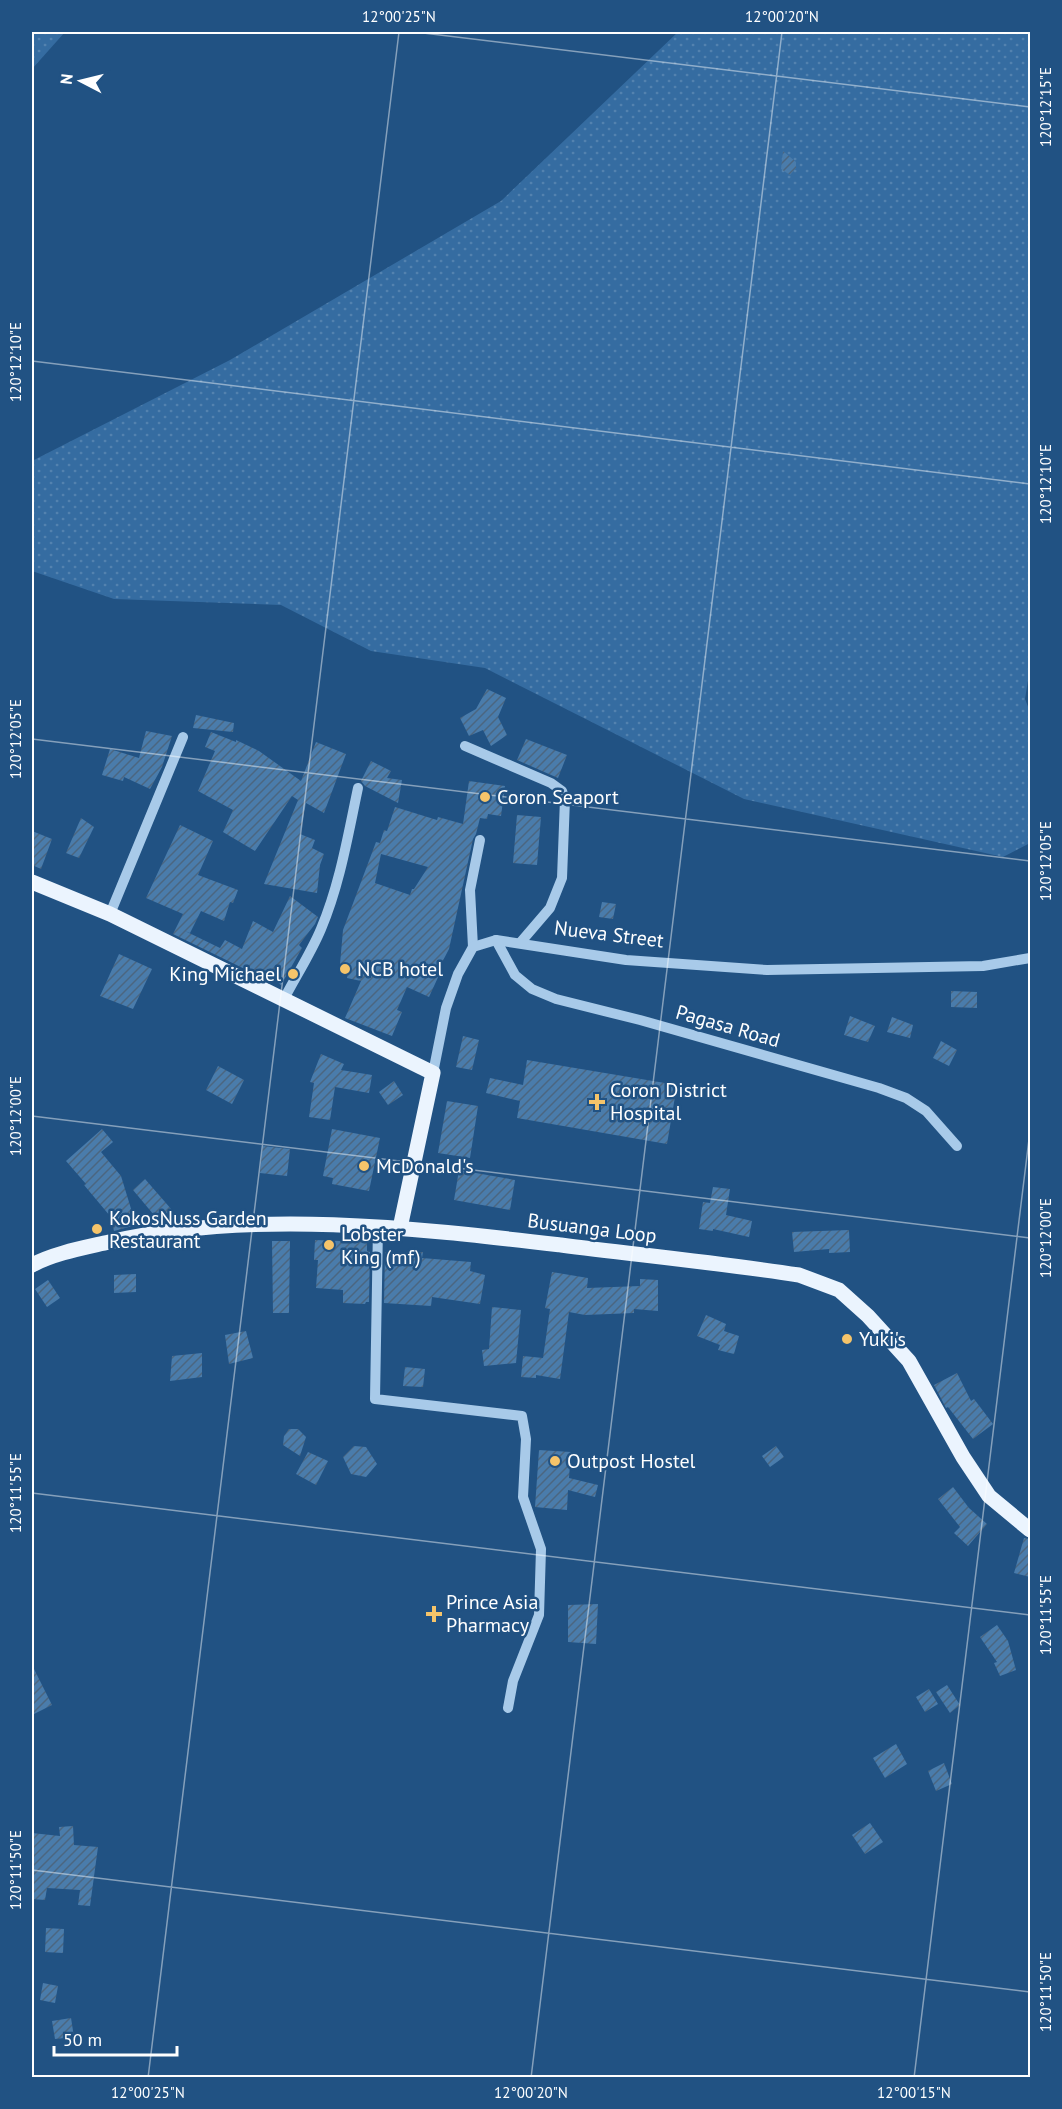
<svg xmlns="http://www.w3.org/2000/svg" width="1062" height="2109" font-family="'PT Sans',sans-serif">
  <defs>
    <pattern id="grass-dots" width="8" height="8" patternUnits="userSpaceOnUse" patternTransform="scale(1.5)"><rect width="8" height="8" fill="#356ca1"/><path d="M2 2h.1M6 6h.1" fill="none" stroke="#5382af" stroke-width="1.8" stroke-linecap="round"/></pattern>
    <pattern id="building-hatch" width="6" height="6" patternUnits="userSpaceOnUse" patternTransform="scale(1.5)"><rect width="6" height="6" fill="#4a7cab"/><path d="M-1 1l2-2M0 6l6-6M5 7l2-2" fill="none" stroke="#4b6680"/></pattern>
  </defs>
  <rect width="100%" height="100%" fill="#215283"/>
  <!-- grass -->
  <g fill="url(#grass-dots)">
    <path d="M32,32H65L32,69Z"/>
    <path d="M678,32H1030V668L1025,699L1030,712V843L1003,857L744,799L485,668L371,651L281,605L114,599L32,571V461L230,360L501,201Z"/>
  </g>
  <!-- building -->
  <g fill="url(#building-hatch)" fill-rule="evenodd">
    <path d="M783,151L796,162V168L790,175L781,169Z"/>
    <path d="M487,689L506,698L498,717L507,735L491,746L483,730L469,736L460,718L476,709Z"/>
    <path d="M196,715L234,723L233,732L193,728Z"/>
    <path d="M146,731L172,736L162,767L150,789L124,777L123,781L102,775L110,749L139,758Z"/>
    <path d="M211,732L236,742V740L259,751L301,781L316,742L346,754L324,813L306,803L300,834L315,840L312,848L324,854L320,865L317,893L264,884L298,800L292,796L255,851L223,832L233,810L198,791L215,751L205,747Z"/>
    <path d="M526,739L567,755L558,778L517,760Z"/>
    <path d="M371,761L391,771L387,778L402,780L398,803L365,786L361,781Z"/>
    <path d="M469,781L505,786L501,816L488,814L487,819L480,818L476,834L473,839L449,949L437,972L440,973L429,997L407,987L397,1010L402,1012L392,1036L345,1018L361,981L347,978L348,965L340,964L343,930L376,842L380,843L384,830L387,831L395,807L437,820L438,817L463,824ZM381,854L428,867L414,889H412L410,895L375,883Z"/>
    <path d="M517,815L541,817L537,865L513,863Z"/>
    <path d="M81,818L94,827L79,858L66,853Z"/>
    <path d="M180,825L213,841L198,875L238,890L233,903L230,902L224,921L201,911L190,933L185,931L220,948L225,940L242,949L253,921L273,932L290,896L318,917L315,924L299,945L302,948L281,985L267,974L265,979L173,934L183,914L146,898Z"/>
    <path d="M32,831L52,839L41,869L32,865Z"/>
    <path d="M602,902L616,904L613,919L599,917Z"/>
    <path d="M119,954L152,969L133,1009L100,996Z"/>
    <path d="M951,991L977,992V1008L951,1007Z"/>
    <path d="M850,1016L875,1026L868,1042L844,1035Z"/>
    <path d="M892,1017L913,1025L910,1038L887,1032Z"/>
    <path d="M463,1036L479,1040L472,1070L456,1067Z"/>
    <path d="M941,1041L957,1050L949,1066L933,1058Z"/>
    <path d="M321,1054L344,1064L341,1070L372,1075L369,1093L335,1087L330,1120L309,1117L314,1083L310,1082Z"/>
    <path d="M527,1060L677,1085L667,1144L517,1118L520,1101L486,1093L490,1078L523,1085Z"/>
    <path d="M218,1066L244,1080L232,1104L206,1090Z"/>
    <path d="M394,1081L403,1095L388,1105L379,1092Z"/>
    <path d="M447,1101L478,1106L470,1158L438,1153Z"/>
    <path d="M102,1129L113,1142L101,1152L121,1176L136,1225L114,1231L110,1216L84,1185L86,1184L66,1161Z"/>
    <path d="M332,1129L380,1138L369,1191L332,1184L333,1178L323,1176Z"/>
    <path d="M263,1146L290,1149L287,1176L260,1173Z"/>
    <path d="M459,1170L515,1180L510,1210L454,1200Z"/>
    <path d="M145,1179L172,1210L159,1221L133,1190Z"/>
    <path d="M713,1187L730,1189L726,1215L752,1221L749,1237L713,1229V1231L699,1229L703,1202L710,1203Z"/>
    <path d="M849,1230L850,1252L829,1253V1249L794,1252L792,1232Z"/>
    <path d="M315,1240L367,1242V1251L370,1252L369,1302H366L365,1304L343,1303V1290L316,1288L318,1260H314Z"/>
    <path d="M272,1241H290L289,1313H273Z"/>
    <path d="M385,1252H423L422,1258L471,1262L470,1271L485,1275L480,1304L432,1297L431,1306L384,1303Z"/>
    <path d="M552,1272L588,1278L587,1288L640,1286V1279L658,1280V1311L634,1309V1313L585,1315L569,1312L560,1379L536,1375V1378L521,1377L523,1356L543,1358L550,1309L545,1308Z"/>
    <path d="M136,1274V1292L114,1293V1275Z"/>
    <path d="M48,1280L60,1298L47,1307L35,1289Z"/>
    <path d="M492,1307L521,1310L516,1363L484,1366L482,1350L489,1349Z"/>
    <path d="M706,1315L726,1324L724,1331L739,1336L734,1354L718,1350L720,1345L697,1336Z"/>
    <path d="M246,1331L253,1358L229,1364L225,1335Z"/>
    <path d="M202,1353V1377L170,1381L172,1356Z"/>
    <path d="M405,1367L425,1369L423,1387L403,1386Z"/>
    <path d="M957,1373L971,1401L974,1399L993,1424L973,1439L948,1407L946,1408L934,1385Z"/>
    <path d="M289,1429H298L306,1437L300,1456L283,1445L284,1436Z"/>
    <path d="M354,1446L366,1447L377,1464L366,1477L351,1474L343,1457Z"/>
    <path d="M776,1446L784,1457L770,1467L762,1456Z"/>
    <path d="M539,1450L571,1452L569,1478L598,1485L595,1497L568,1490L567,1510L535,1507Z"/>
    <path d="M308,1452L328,1461L316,1485L296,1474Z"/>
    <path d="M953,1487L969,1508L987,1524L968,1546L954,1533L960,1527L938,1499Z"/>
    <path d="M1024,1538L1030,1539V1577L1014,1573Z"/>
    <path d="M598,1604L596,1644L568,1642V1605Z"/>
    <path d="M997,1625L1008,1641L1016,1670L1000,1676L994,1663L997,1662L980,1637Z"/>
    <path d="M32,1665L52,1705L32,1715Z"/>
    <path d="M947,1685L960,1705L950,1713L936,1692Z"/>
    <path d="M929,1689L938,1704L925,1712L916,1697Z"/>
    <path d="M896,1744L907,1764L885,1778L873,1758Z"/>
    <path d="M944,1763L952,1784L936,1791L928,1771Z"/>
    <path d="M870,1823L883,1842L865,1854L852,1835Z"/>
    <path d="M73,1826L74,1845L98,1847L90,1906L78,1905L80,1890L47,1888L45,1900L32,1899V1833L60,1836L59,1827Z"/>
    <path d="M46,1928L64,1929L63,1953L45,1952Z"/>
    <path d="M43,1983L58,1986L55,2003L40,2000Z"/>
    <path d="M71,2018L74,2037L55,2039L52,2021Z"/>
  </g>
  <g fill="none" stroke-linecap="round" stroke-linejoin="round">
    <!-- minor -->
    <g stroke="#a8cae9" stroke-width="10">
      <path d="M465,746L551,783L562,791L565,799L562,878L550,908L520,943"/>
      <path d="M110,914L183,737"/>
      <path d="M496,940L515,975L532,989L556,999L640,1020L879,1088L906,1098L926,1111L957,1146"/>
      <path d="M473,947L470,890L480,840"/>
      <path d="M284,999C296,976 311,953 321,929C340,884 348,835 358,788"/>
      <path d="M433,1073L446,1008L458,974L473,947L496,940L626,960L767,970L983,966L1030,958"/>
      <path d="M378,1227L375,1399L522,1416L526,1439L523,1497L541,1549L539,1615L513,1681L508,1708"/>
    </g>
    <!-- major -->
    <g stroke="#ebf4fe" stroke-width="15">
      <path d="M32,882L110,914L433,1073L400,1228"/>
      <path d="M32,1265C55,1253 83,1248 109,1242C254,1209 415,1228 561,1245C640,1255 720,1263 799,1275L839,1290L868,1316L909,1361L963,1457L989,1496L1030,1530"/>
    </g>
  </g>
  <!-- ticks -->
  <path fill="none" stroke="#fff" stroke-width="1.5" stroke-opacity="0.45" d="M415,32L1030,107M32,361L1030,484M32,739L1030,861M32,1116L1030,1238M32,1493L1030,1615M32,1870L1030,1992M148,2078L399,32M531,2078L782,32M914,2078L1030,1131"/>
  <!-- markers -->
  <g fill="#f5c46a" stroke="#215283" stroke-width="2">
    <circle cx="485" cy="797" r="6"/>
    <circle cx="345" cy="969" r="6"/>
    <circle cx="293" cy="974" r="6"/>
    <path d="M594 1093h6v6h6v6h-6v6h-6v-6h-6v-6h6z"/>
    <circle cx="364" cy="1166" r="6"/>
    <circle cx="97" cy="1229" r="6"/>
    <circle cx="329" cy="1245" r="6"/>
    <circle cx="847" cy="1339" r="6"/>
    <circle cx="555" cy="1461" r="6"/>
    <path d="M431 1605h6v6h6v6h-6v6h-6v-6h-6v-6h6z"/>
  </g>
  <g text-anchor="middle" stroke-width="5" stroke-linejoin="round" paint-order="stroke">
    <!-- poi labels -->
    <g font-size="20" fill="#fff" stroke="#215283" text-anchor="start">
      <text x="497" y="804">Coron Seaport</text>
      <text x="357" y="976">NCB hotel</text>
      <text x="281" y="981" text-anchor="end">King Michael</text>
      <text x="610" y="1097">Coron District<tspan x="610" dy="23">Hospital</tspan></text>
      <text x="376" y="1173">McDonald's</text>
      <text x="109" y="1225">KokosNuss Garden<tspan x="109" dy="23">Restaurant</tspan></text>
      <text x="341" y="1241">Lobster<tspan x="341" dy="23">King (mf)</tspan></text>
      <text x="859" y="1346">Yuki's</text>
      <text x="567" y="1468">Outpost Hostel</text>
      <text x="446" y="1609">Prince Asia<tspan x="446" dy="23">Pharmacy</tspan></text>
    </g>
    <!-- street labels -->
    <g font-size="20" fill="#fff" stroke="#215283">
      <text transform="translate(609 934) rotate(7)" y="7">Nueva Street</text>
      <text transform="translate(728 1026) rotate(16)" y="7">Pagasa Road</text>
      <text transform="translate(592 1228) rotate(7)" y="7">Busuanga Loop</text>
    </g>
  </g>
  <!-- border -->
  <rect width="1062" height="2109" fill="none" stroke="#215283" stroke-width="66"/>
  <!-- north arrow -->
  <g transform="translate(81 81) rotate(277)" stroke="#215283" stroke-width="4.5" paint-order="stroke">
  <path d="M0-4.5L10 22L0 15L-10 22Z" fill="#ffffff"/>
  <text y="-9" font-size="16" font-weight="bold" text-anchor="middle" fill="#ffffff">N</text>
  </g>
  <!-- scale -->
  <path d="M54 2046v9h123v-9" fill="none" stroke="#ffffff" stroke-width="3"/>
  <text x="63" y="2046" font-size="18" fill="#ffffff" stroke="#215283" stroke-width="4.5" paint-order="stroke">50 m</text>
  <rect x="33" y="33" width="996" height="2043" fill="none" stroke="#fff" stroke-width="2"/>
  <g font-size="15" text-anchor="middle" fill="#fff">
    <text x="399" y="22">12°00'25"N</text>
    <text x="782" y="22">12°00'20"N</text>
    <text transform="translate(1046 107) rotate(-90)" y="5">120°12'15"E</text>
    <text transform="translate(16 362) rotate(-90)" y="5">120°12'10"E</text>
    <text transform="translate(1046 484) rotate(-90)" y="5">120°12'10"E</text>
    <text transform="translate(16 739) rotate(-90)" y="5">120°12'05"E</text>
    <text transform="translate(1046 861) rotate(-90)" y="5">120°12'05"E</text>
    <text transform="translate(16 1116) rotate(-90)" y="5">120°12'00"E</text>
    <text transform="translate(1046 1238) rotate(-90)" y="5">120°12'00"E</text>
    <text transform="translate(16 1493) rotate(-90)" y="5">120°11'55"E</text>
    <text transform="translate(1046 1615) rotate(-90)" y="5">120°11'55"E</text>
    <text transform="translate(16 1870) rotate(-90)" y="5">120°11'50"E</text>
    <text transform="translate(1046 1992) rotate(-90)" y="5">120°11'50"E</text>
    <text x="148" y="2098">12°00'25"N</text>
    <text x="531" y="2098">12°00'20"N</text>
    <text x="914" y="2098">12°00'15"N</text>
  </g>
</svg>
